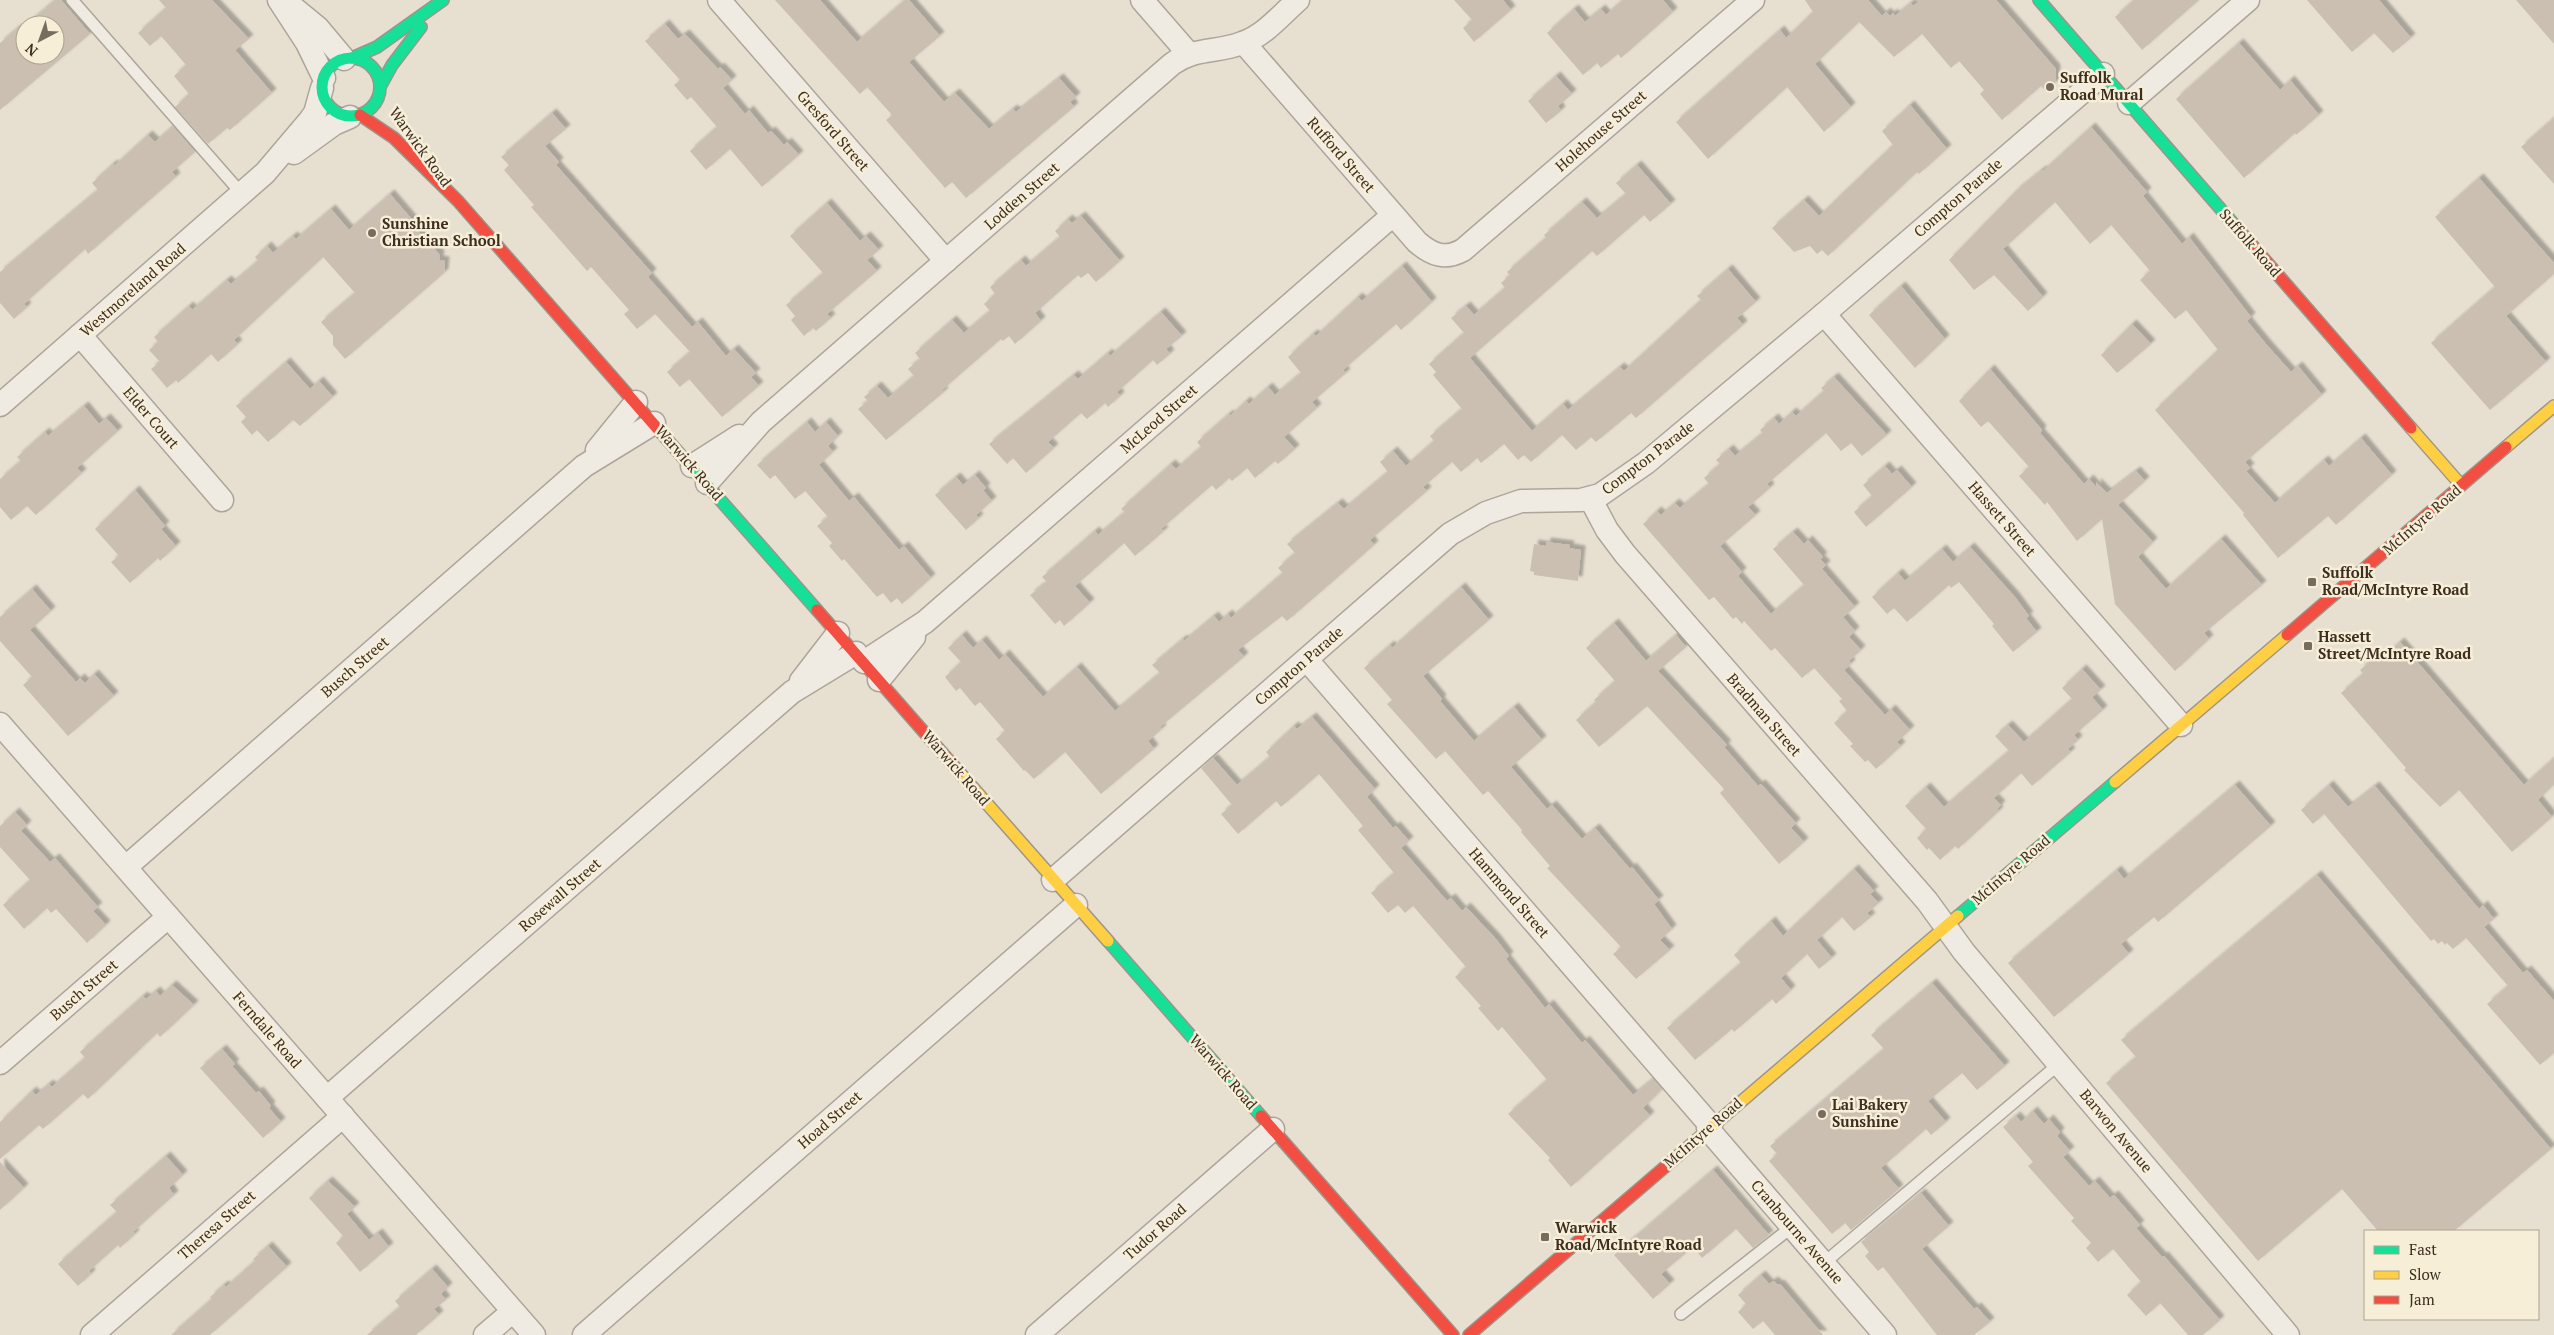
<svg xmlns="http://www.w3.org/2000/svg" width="2554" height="1335" font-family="'PT Serif',serif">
  <defs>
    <filter id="shadow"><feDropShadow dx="4.5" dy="-4.5" stdDeviation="1" flood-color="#0004"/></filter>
  </defs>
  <rect width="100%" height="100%" fill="#e7e0d1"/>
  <!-- building -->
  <g fill="#cbbfb2" filter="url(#shadow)">
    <path d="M55,0H61L90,34L0,110V43L18,28L20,30L25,26V55H55V25H26Z"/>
    <path d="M159,0H212L249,39L235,50L272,93L230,130L227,128L208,144L175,107L189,94L174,76L186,65L161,36L150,46L138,33L166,8Z"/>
    <path d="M775,0H820L857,42L905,0H909L940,36L909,62L944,102L955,93L989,129L1013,109L1016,112L1059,78L1076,97L1070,102L1074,107L966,198L952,182L945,188L886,120L892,115L867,87L860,94Z"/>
    <path d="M1454,0H1503L1511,10L1474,42L1463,28L1472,20Z"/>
    <path d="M1623,0H1663L1673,12L1621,58L1618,54L1601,68L1597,63L1583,75L1547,33L1574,9L1585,22L1601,9L1606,15Z"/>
    <path d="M1805,0H1868L1882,16L1886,12L1890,16L1893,13L1895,16L1911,3L1913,6L1921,0H1996L2056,69L2055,83L2046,91L2041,86L2002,120L1980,94L1984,90L1959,61L1951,68L1922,34L1894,57L1859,22L1815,64L1851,107L1824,132L1787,87L1708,159L1676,122L1780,30L1786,38L1813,12Z"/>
    <path d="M2134,0H2199L2142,50L2115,17Z"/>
    <path d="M2307,0H2379L2411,38L2393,53L2374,33L2352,52Z"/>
    <path d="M2516,0H2554V44Z"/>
    <path d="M665,24L678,39L685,34L718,69L720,67L732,80L723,88L745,114L749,110L768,133L771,131L784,145L787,142L799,155L762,187L730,149L706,170L690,151L717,127L691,97L687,100L674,85L680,80L645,41Z"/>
    <path d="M2239,43L2280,90L2290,80L2319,115L2296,135L2295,133L2244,178L2176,99Z"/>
    <path d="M1556,76L1572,94L1558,106L1561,111L1546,123L1528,101Z"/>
    <path d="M1910,105L1947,149L1919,174L1917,172L1828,256L1822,250L1817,254L1810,246L1794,252L1772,228L1804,200L1819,216L1893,145L1882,131Z"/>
    <path d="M552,113L566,129L545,146L559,162L556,165L652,273L648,277L692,327L698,322L726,356L734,349L756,373L751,377L759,386L722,417L689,379L680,387L667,372L690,352L655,314L637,329L624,314L629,310L591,267L587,271L531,207L534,205L504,170L509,165L501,157Z"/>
    <path d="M2554,118V184L2521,147Z"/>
    <path d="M173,126L195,152L172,172L176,177L88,254L85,249L24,304L27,307L14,319L0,303V272L98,190L92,183L113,164L114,166L148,135L155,142Z"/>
    <path d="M2091,127L2147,192L2143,196L2182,244L2189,237L2251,317L2247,321L2266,344L2291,372L2298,366L2322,395L2245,462L2250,468L2246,471L2275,503L2324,460L2329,466L2361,438L2392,475L2336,525L2328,516L2278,558L2243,515L2244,513L2155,410L2218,350L2186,310L2175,319L2140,280L2150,271L2111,225L2090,244L2055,202L2003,249L2043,297L2028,311L1994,275L1974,290L1949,260L2017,190L2042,170L2043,171Z"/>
    <path d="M1637,165L1671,204L1650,222L1644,215L1597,256L1592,251L1470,358L1532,431L1563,404L1568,410L1620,367L1624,371L1701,300L1697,296L1728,269L1756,302L1737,318L1743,325L1636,418L1631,413L1596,442L1591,437L1576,450L1562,435L1531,462L1524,455L1518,460L1504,444L1481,463L1477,458L1461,472L1452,462L1423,487L1427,491L1370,540L1374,545L1338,577L1287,621L1282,616L1238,650L1244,657L1160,727L1162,729L1148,741L1154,749L1101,794L1065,752L1034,779L1025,770L1024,771L996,739L1005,731L980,702L975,706L960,688L956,691L945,677L961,662L948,648L962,635L973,648L982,640L999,660L1005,654L1043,697L1077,667L1115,711L1160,673L1152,665L1183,639L1184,641L1214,616L1219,622L1228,614L1231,618L1283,573L1278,568L1295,553L1287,544L1338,503L1344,509L1388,472L1380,462L1393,451L1406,466L1434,441L1430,436L1462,409L1433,375L1436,372L1429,364L1464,333L1451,318L1466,306L1474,315L1505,288L1501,283L1510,275L1507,272L1546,238L1544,235L1582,202L1597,218L1626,194L1616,183Z"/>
    <path d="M2479,178L2554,263V274L2506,316L2546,362L2490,410L2431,343L2495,287L2435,217Z"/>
    <path d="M390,194L415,223L412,225L440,255L439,260L445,261L444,273L345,359L333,345V336L321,322L355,293L323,257L234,340L238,344L218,362L211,354L178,383L176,380L167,388L151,369L160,362L149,350L158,342L154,337L189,306L192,310L227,280L231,284L258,261L255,257L267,246L273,253L293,236L296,239L331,209L349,230Z"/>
    <path d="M827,203L860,241L866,236L879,250L867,260L877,271L827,314L831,318L816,331L813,328L804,336L791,320L795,316L786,305L823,273L790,236Z"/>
    <path d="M1081,216L1120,261L1096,282L1088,273L1081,278L1078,275L1035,313L1041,321L1015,344L1009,336L1003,341L1001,339L942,390L944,392L886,440L858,409L868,401L864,397L877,386L888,398L914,376L908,369L920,359L915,353L952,320L964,333L990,311L984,304L995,294L990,287L1021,260L1026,266L1060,237L1055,231L1068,219L1072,223Z"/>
    <path d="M1402,266L1432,302L1401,330L1396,324L1343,370L1346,373L1312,402L1317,408L1284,437L1295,449L1278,464L1275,461L1255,478L1247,468L1232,481L1229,478L1216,490L1212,485L1161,529L1164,531L1135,556L1124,543L1075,586L1090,603L1064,626L1060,620L1055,624L1030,595L1047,582L1042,577L1095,531L1098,535L1125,512L1121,509L1171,464L1176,469L1201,447L1197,442L1229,414L1230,416L1246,401L1249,404L1268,387L1275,395L1301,373L1288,357L1313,334L1316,336L1358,297L1362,301Z"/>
    <path d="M1901,286L1945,339L1915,368L1869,315Z"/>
    <path d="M1161,312L1182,336L1166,349L1170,354L1157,365L1153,360L1117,392L1120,396L1108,407L1105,403L1087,419L1081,413L1048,442L1054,448L1026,473L1013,458L1007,464L989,444L1074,375L1078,379L1108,353L1110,356Z"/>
    <path d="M2132,324L2151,344L2117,373L2101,355Z"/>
    <path d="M286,362L310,389L319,381L333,397L300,426L293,420L268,442L257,430L252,435L241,422L246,417L236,406Z"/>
    <path d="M1990,369L2042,430L2040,433L2084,484L2089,479L2097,488L2096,482L2107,493L2136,471L2145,481L2118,505L2153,542L2138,557L2166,589L2221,539L2262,585L2204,633L2209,639L2175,671L2115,604L2102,519L2077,541L2047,502L2045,505L2019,476L2029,467L1988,421L1981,427L1959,401Z"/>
    <path d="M1834,377L1887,435L1862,456L1851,443L1841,451L1826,433L1767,484L1770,488L1748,507L1756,515L1720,546L1742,572L1738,576L1771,614L1804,585L1773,549L1793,532L1804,544L1808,540L1823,557L1820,559L1826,565L1822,569L1855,607L1843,617L1855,631L1849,637L1861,650L1849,661L1851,664L1844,670L1885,715L1891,709L1910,730L1897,742L1901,746L1876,769L1868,760L1865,762L1850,746L1853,744L1834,723L1847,711L1839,701L1842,699L1814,668L1802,678L1775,648L1771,651L1744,621L1742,624L1736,617L1733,619L1714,597L1709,600L1643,524L1657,511L1661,515L1675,503L1680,508L1709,484L1704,478L1720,464L1716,460L1729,449L1735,456L1763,433L1760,430L1774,418L1779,424L1792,412L1796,416L1824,391L1821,388Z"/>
    <path d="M84,406L99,424L106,418L118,431L77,468L82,473L36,515L27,506L11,520L0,507V479L21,461L17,457L45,432L48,436Z"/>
    <path d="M807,422L815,432L826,422L838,436L828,446L833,452L819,465L849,501L854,497L899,550L904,546L931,578L902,604L897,598L891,603L883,593L877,597L844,559L842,561L829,546L832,543L817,526L828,517L805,491L795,499L775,475L770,479L757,465Z"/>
    <path d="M1885,466L1892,474L1897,470L1912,487L1866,527L1854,512L1872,496L1863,485Z"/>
    <path d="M975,475L986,488L983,490L992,501L976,515L979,518L966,530L935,495L956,477L963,485Z"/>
    <path d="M135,490L165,526L161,529L176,546L160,561L158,558L130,583L111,562L119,556L95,529Z"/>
    <path d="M1546,542L1570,545L1569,548L1581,550L1578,581L1534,575V572L1530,571L1534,544L1546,546Z"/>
    <path d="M1970,547L2015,597L2029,616L2026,618L2037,632L2013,652L1992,626L1994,624L1959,582L1951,588L1949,585L1907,622L1894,608L1887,614L1872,597L1898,573L1905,581L1942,549L1953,562Z"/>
    <path d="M1461,587L1489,620L1423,676L1442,699L1440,701L1474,741L1514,707L1542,740L1511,767L1547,809L1552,805L1582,839L1595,828L1630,869L1632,867L1659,900L1654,904L1672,929L1660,940L1670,950L1636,979L1613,954L1621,947L1547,868L1550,866L1521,832L1522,830L1488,791L1483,795L1445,751L1436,759L1387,704L1392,700L1364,668L1390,645L1392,648Z"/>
    <path d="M32,589L51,611L30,630L76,682L80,678L85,683L94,674L114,696L68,736L23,685L32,677L0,641V617Z"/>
    <path d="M1614,623L1646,661L1676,635L1686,647L1658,671L1727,745L1724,747L1758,786L1761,784L1796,823L1791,828L1804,842L1779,864L1720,793L1724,789L1647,706L1599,747L1576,720L1596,702L1594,700L1615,681L1586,648Z"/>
    <path d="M2400,642L2524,785L2554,758V784L2538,800L2552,817L2512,852L2459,790L2440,807L2404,770L2406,768L2341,693L2363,674L2360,670L2373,659L2376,663Z"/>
    <path d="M2082,669L2101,690L2092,697L2103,710L2074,735L2078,740L2068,749L2071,752L2032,786L2021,773L1994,798L2001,805L1997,809L1999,811L1958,849L1955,846L1940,860L1929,848L1927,850L1917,838L1926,829L1905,806L1926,787L1944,807L2009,751L1995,736L2008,725L2024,742L2072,699L2062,688Z"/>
    <path d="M1312,717L1375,789L1367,797L1393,828L1396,826L1409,841L1401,848L1447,901L1451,898L1462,911L1466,907L1496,939L1509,956L1506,959L1545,1008L1549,1004L1582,1043L1585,1040L1633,1095L1653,1079L1662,1089L1643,1108L1650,1116L1571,1187L1548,1160L1550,1158L1508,1114L1547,1080L1502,1027L1498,1031L1478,1008L1481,1006L1455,977L1466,967L1413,906L1405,913L1398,905L1388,913L1371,893L1394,873L1358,830L1363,826L1319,774L1281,807L1276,801L1238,834L1221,814L1232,805L1201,768L1213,758L1237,785L1270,757L1266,752L1294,726L1297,729Z"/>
    <path d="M2235,785L2271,826L2158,922L2154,917L2121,944L2129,954L2054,1017L2008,963L2117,870L2124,879Z"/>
    <path d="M2329,785L2348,807L2375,786L2479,909L2483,905L2494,919L2484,927L2523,973L2527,970L2554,1001V1053L2540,1065L2487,1004L2508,986L2466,938L2453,949L2447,943L2445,945L2442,941L2438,944L2434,939L2431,941L2324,814L2313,824L2301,810Z"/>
    <path d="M15,812L27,825L21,831L50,862L55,858L98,907L93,911L106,925L87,943L56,909L51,913L47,908L24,929L3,905L30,880L0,847V826Z"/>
    <path d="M1854,869L1874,891L1870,894L1879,903L1867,913L1871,917L1854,931L1842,917L1817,940L1832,958L1819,969L1807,954L1781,978L1791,990L1776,1004L1772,999L1734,1032L1732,1029L1695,1060L1667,1028L1741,963L1734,955L1771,921L1783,936Z"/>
    <path d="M2317,875L2551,1149L2454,1231H2378L2342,1189L2258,1261L2106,1083L2136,1057L2121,1040Z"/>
    <path d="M1932,983L2005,1066L1977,1090L1962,1073L1928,1101L1946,1122L1931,1135L1926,1129L1881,1168L1899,1189L1851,1230L1845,1223L1832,1234L1769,1161L1777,1154L1770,1146L1884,1049L1871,1035Z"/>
    <path d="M172,985L194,1005L160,1037L157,1033L88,1099L83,1094L43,1129L39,1125L0,1159V1122L32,1091L36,1095L49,1084L52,1087L85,1058L80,1052L143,996L146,999L156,991L160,996Z"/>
    <path d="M222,1049L235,1064L232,1066L256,1093L259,1091L271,1106L269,1108L281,1122L263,1138L200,1068Z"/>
    <path d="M2033,1111L2044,1124L2049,1119L2060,1132L2057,1136L2070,1151L2063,1157L2089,1186L2095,1181L2110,1198L2114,1195L2140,1225L2136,1228L2162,1257L2164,1256L2220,1320L2203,1335H2188L2160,1303L2146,1316L2127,1295L2141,1282L2113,1249L2098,1262L2086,1248L2091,1243L2071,1221L2074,1218L2028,1166L2033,1162L2003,1127L2016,1116L2021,1122Z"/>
    <path d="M166,1156L183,1175L169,1188L174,1195L133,1232L135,1234L120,1248L118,1245L89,1271L91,1274L78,1286L58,1264L117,1212L110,1205Z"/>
    <path d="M0,1162L24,1188L0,1210Z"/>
    <path d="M1713,1170L1769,1235L1753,1248L1736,1229L1702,1258L1693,1247L1661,1274L1670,1284L1653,1299L1614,1255Z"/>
    <path d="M328,1181L355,1207L347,1214L369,1240L378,1233L389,1247L360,1272L336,1243L343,1236L309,1198Z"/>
    <path d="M1921,1193L1949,1226L1922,1249L1974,1309L1977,1307L1990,1322L1974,1335H1937L1883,1267L1878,1271L1865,1256L1869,1252L1861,1242Z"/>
    <path d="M268,1246L287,1267L210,1335H171L212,1299L210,1297L224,1285L226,1287L255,1261L253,1259Z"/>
    <path d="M432,1269L448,1287L441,1294L446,1300L434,1309L439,1315L416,1335H367L400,1307L395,1301Z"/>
    <path d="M1761,1275L1769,1284L1774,1281L1778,1285L1780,1284L1823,1335H1775L1763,1321L1753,1329L1738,1312L1746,1304L1738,1295Z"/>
  </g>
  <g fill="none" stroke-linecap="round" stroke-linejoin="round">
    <!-- lane casing -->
    <g stroke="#ada599" stroke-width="14">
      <g id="lane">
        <path d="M72,0L242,194"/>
        <path d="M1824,1263L2059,1064"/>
        <path d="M1681,1314L1793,1226"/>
      </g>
    </g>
    <!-- street casing -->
    <g stroke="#ada599" stroke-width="25">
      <g id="street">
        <path d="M279,0L307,43L324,78"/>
        <path d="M719,0L946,261"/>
        <path d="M1142,0L1188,53"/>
        <path d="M290,5L318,28L344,59"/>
        <path d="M1244,43L1417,242C1432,255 1445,260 1463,250L1753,0"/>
        <path d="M2129,103L2248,0"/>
        <path d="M294,153L334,124L350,117"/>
        <path d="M1824,314L2181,725"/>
        <path d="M80,335L222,500"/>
        <path d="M0,405L265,173L310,120L315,113L322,88"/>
        <path d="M597,450L636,402"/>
        <path d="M692,466L739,436"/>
        <path d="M707,483L761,422L1172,64C1195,47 1217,53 1242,43C1264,36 1281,15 1298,0"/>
        <path d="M1590,498L1607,530L1625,554L1927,901L1964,952L2288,1335"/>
        <path d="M1307,660L1711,1126"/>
        <path d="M864,662L925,622L1393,215"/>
        <path d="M879,680L914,637"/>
        <path d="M801,681L838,633"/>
        <path d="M0,724L534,1335"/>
        <path d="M126,867L584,466L654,423"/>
        <path d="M1053,880L1450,534L1486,513L1521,501L1581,500L1600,495L1646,463L1824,314L2103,74"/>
        <path d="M0,1063L168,917"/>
        <path d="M327,1098L792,692L856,653"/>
        <path d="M1708,1129L1885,1335"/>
        <path d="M92,1335L343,1116"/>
        <path d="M485,1335L512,1312"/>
        <path d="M584,1335L1076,905"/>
        <path d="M1037,1335L1273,1129"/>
      </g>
    </g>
    <!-- fast casing -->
    <g stroke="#9c958a" stroke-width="14">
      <g id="fast">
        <path d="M2039,0L2238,229"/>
        <circle cx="351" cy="87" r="29"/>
        <path d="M352,58L377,47L443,0"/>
        <path d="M381,85L392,65L421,27"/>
        <path d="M657,428L817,610"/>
        <path d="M1958,916L2115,782"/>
        <path d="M1108,941L1261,1116"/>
      </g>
    </g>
    <!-- slow casing -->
    <g stroke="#9c958a" stroke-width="14">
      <g id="slow">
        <path d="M2411,428L2461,485"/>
        <path d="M2506,447L2554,406"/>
        <path d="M959,772L1108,941"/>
        <path d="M2115,782L2287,635"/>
        <path d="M1694,1142L1958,916"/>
      </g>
    </g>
    <!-- jam casing -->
    <g stroke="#9c958a" stroke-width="14">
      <g id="jam">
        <path d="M360,115L394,138L458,201L657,428"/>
        <path d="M2238,229L2411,428"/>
        <path d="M817,610L959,772"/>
        <path d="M2287,635L2506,447"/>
        <path d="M1261,1116L1453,1335"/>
        <path d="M1469,1335L1694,1142"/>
      </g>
    </g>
    <!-- lane -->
    <use href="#lane" stroke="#efebe3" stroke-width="11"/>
    <!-- street -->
    <use href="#street" stroke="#efebe3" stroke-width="22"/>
    <!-- fast -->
    <use href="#fast" stroke="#16e098" stroke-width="11"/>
    <!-- slow -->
    <use href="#slow" stroke="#ffcf43" stroke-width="11"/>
    <!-- jam -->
    <use href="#jam" stroke="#f24e42" stroke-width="11"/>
  </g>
  <!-- markers -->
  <g fill="#786c5e" stroke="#f7eed8" stroke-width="2">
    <circle cx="2050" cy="87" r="5"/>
    <circle cx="372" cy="233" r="5"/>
    <rect x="2307" y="577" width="10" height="10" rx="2.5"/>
    <rect x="2303" y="641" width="10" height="10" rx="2.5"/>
    <circle cx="1822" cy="1114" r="5"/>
    <rect x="1540" y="1232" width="10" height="10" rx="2.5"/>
  </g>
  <g text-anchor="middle" stroke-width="5" stroke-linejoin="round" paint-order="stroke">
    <!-- poi labels -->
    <g font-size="15" font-weight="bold" fill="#3d2e20" stroke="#f7eed8" text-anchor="start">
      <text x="2060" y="83">Suffolk<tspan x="2060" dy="17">Road Mural</tspan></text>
      <text x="382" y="229">Sunshine<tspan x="382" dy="17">Christian School</tspan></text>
      <text x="2322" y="578">Suffolk<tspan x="2322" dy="17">Road/McIntyre Road</tspan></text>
      <text x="2318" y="642">Hassett<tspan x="2318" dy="17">Street/McIntyre Road</tspan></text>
      <text x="1832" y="1110">Lai Bakery<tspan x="1832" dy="17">Sunshine</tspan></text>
      <text x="1555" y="1233">Warwick<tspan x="1555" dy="17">Road/McIntyre Road</tspan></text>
    </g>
    <!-- street labels -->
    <g font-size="15" fill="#3d2e20" stroke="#f7eed8">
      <text transform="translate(833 131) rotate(49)" y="5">Gresford Street</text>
      <text transform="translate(1601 131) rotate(-41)" y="5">Holehouse Street</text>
      <text transform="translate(420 147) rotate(54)" y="5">Warwick Road</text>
      <text transform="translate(1341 155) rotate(49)" y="5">Rufford Street</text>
      <text transform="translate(1022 196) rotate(-41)" y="5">Lodden Street</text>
      <text transform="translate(1958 198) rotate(-41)" y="5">Compton Parade</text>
      <text transform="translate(2250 243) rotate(49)" y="5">Suffolk Road</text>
      <text transform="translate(133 290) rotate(-41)" y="5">Westmoreland Road</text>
      <text transform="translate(151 418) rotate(49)" y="5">Elder Court</text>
      <text transform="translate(1159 419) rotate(-41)" y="5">McLeod Street</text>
      <text transform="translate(1648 458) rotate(-37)" y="5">Compton Parade</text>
      <text transform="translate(689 463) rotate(49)" y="5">Warwick Road</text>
      <text transform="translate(2002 519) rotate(49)" y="5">Hassett Street</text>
      <text transform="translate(2422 520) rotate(-41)" y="5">McIntyre Road</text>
      <text transform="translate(1299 666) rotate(-41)" y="5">Compton Parade</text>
      <text transform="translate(355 667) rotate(-41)" y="5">Busch Street</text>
      <text transform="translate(1764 715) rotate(49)" y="5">Bradman Street</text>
      <text transform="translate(956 768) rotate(49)" y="5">Warwick Road</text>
      <text transform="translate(2011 870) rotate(-41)" y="5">McIntyre Road</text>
      <text transform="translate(1509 893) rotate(49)" y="5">Hammond Street</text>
      <text transform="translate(560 895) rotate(-41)" y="5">Rosewall Street</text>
      <text transform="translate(84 990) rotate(-41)" y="5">Busch Street</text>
      <text transform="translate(267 1030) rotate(49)" y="5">Ferndale Road</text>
      <text transform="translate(1223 1072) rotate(49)" y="5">Warwick Road</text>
      <text transform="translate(830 1120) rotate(-41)" y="5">Hoad Street</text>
      <text transform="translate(2116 1131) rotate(50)" y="5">Barwon Avenue</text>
      <text transform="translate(1703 1133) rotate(-41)" y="5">McIntyre Road</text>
      <text transform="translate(217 1225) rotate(-41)" y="5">Theresa Street</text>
      <text transform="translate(1155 1232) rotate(-41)" y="5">Tudor Road</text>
      <text transform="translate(1797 1232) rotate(49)" y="5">Cranbourne Avenue</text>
    </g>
  </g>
  <!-- legend -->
  <rect x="2364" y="1230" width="175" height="90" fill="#f7eed8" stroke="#ada18e"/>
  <rect x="2374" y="1246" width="25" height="8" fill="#16e098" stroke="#ada18e"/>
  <text x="2409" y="1255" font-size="15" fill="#3d2e20">Fast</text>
  <rect x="2374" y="1271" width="25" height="8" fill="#ffcf43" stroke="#ada18e"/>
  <text x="2409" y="1280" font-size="15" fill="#3d2e20">Slow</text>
  <rect x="2374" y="1296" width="25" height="8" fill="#f24e42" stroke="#ada18e"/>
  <text x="2409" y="1305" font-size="15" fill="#3d2e20">Jam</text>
  <!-- north arrow -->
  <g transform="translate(40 40) rotate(221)"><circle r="24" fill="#f7eed8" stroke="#ada18e"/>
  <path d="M0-4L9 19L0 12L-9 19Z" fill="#786c5e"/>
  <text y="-8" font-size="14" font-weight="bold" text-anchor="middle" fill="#3d2e20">N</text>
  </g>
</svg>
